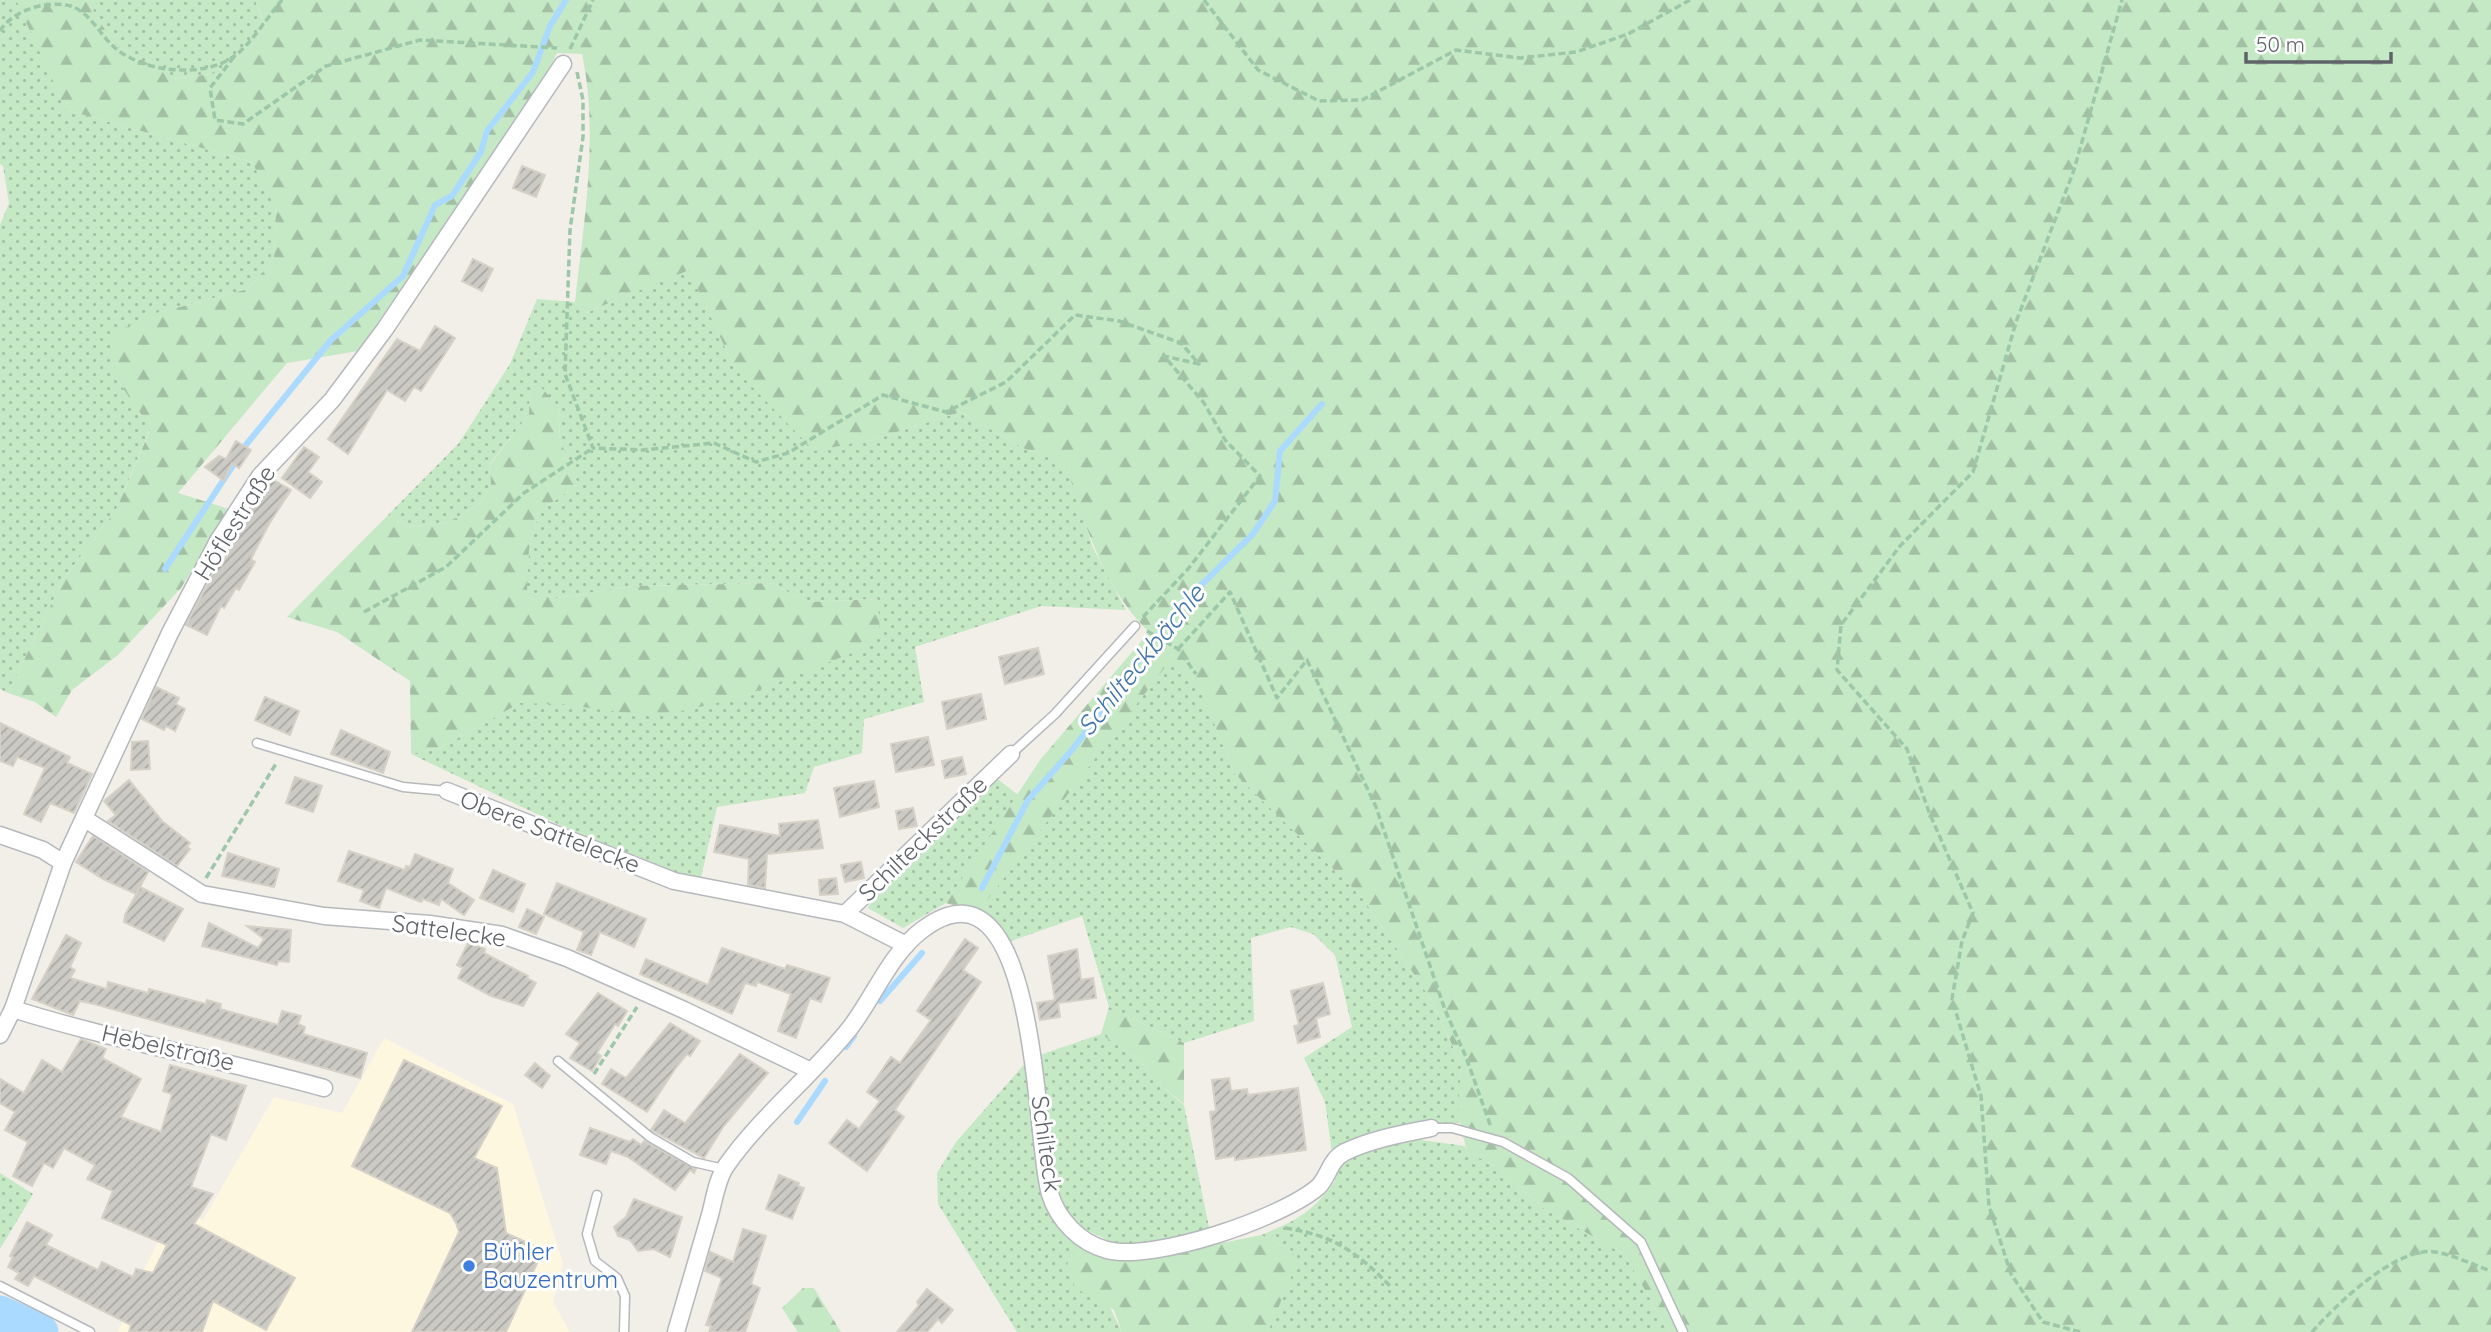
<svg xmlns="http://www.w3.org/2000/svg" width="2491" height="1332" font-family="Quicksand,sans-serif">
  <defs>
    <pattern id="grass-dots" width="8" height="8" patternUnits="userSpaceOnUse" patternTransform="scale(1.75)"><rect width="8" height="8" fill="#c5e8c5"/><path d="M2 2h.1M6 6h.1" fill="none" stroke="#a3c0a4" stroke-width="1.8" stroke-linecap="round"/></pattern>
    <pattern id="forest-firs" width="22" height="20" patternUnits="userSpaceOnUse" patternTransform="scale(1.75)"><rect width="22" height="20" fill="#c5e8c5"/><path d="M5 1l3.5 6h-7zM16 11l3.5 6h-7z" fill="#a3c0a4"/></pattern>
    <pattern id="building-hatch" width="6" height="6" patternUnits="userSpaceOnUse" patternTransform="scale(1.75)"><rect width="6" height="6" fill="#cccac5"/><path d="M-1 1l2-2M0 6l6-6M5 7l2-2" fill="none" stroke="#a9a8a4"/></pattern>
  </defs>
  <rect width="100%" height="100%" fill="#f1efe8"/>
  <!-- commercial -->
  <path fill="#fef7e0" d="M384,1038L513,1104L563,1263L553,1302L570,1332H118L136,1286V1269L143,1271L176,1207L203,1220L274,1097L342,1113Z"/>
  <!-- grass -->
  <g fill="url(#grass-dots)">
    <path d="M0,0H16L20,4L66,110L252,162L276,208L274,259L248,289L157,313L115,377L151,427L116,510L64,578L8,693L0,689V225L9,203L3,166L0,164Z"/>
    <path d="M87,0H258L256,3L266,28L249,50L218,73L173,79L113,43Z"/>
    <path d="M689,269L735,369L874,439L961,412L1025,449L1066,462L1093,548L1126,610L1041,606L915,647L924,702L864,719L862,753L814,767L805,793L717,807L700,882L566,828L411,754L440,748L520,703L739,698L781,681L878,599L809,602L770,583L633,586L556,598L526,591L529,549L539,512L578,484L560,440L558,406L530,392L529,414L490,464L491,487L478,506L446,523L408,527L388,515L459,443L510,364L537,299L575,302L586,313Z"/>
    <path d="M1172,657L1202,692L1234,773L1362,897L1430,998L1461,1064L1459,1123L1426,1124L1332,1153L1325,1102L1304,1058L1352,1027L1335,955L1313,934L1291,927L1251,938L1254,1021L1184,1043L1109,1007L1082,916L1008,942L996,926L978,912Z"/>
    <path d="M995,777L1018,795L946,903L903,928L868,908L877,888Z"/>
    <path d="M1101,1034L1138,1059L1157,1082L1184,1105L1210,1232L1194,1237L1120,1246L1076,1225L1058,1197L1053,1177L1037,1056Z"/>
    <path d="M1029,1059L1042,1183L1079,1245L1122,1332H1017L938,1204L937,1173L956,1142Z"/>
    <path d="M1414,1139L1465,1146L1467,1152L1494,1165L1543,1208L1625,1255L1669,1332H1268L1292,1251L1261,1235C1296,1221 1312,1213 1335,1181L1334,1168C1359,1152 1384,1144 1414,1139Z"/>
    <path d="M0,1173L33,1194L0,1249Z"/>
  </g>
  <!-- forest -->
  <g fill="url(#forest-firs)">
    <path d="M16,0H87L113,43L174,79L218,73L249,50L266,28L256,2L258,0H2491V1332H1669L1625,1255L1543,1208L1494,1165L1467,1152L1458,1115L1461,1064L1430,998L1362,897L1234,773L1202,693L1172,658L978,912L946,903L1040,760L1149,632C1102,586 1085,524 1065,462L1025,449L961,412L874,439L814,451L735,369L689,270L585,313L575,302C584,221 599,134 582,54L557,53L542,84L358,351L287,363L178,493L229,509L181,588L118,655L72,690L56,717L35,702L8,693L64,578L116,510L151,428L115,377L111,334L157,313L248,289L274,259L276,209L252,162L66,110Z"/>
    <path d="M541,387L558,406L560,440L578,484L539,512L529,549L527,591L556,598L633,586L770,583L809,602L878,599L880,635L870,646L739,698L655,717L561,704L520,703L440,748L411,754L410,681L337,632L287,617L388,515L408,527L446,523L478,506L491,487L490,465L529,414L530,392Z"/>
    <path d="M1109,1007L1184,1043V1104L1157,1082L1138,1059L1101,1034Z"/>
    <path d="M1261,1235L1292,1251L1297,1263L1268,1332H1122L1114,1310L1075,1288L1067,1264L1079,1245L1106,1253L1150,1258Z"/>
    <path d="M803,1288H814L841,1332H798L782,1308Z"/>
  </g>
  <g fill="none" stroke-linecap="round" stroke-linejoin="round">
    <!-- stream -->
    <g stroke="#aadaff" stroke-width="6">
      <path d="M245,446L331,340L403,276L435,205L452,196L481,152L487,131L533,72L550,26L566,0"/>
      <path d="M165,569L234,464"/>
      <path d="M982,888L1028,800L1072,750L1179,607L1253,534L1275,501L1280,451L1322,404"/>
      <path d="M880,1001L922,953"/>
      <path d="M846,1047L854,1036"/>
      <path d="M797,1122L825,1081"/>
    </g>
    <!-- river -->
    <path stroke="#aadaff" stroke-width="35" d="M0,1313L41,1332"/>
  </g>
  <!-- building -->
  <g fill="url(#building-hatch)" stroke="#d6d1c6" stroke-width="2">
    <path d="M522,166L545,175L536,197L513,188Z"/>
    <path d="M473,259L493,269L482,291L462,281Z"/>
    <path d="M435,326L455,338L421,391L414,387L405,401L387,390L348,454L328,439L397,339L420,351Z"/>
    <path d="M236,441L251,450L239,468L232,463L224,481L205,467L219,456L226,459Z"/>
    <path d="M304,447L319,457L308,472L322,482L310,498L282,478Z"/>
    <path d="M272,479L291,490L269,524L251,559L255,562L239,590L236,588L224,608L221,606L207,635L186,625L218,564L221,566L238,536L235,535L240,526Z"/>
    <path d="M1038,648L1044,674L1005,684L999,657Z"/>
    <path d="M156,687L179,698L176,704L185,709L175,731L166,726L164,730L142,719Z"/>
    <path d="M981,694L986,719L947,729L942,702Z"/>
    <path d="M265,697L299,711L290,735L255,720Z"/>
    <path d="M0,723L70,757L67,763L92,774L74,813L50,803L41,822L24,814L45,768L17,757L13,766L0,761Z"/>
    <path d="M341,730L390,752L383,773L331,754Z"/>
    <path d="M928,737L934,765L896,772L891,744Z"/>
    <path d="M148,741L150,769L131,770L132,742Z"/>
    <path d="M962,757L966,774L945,778L942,761Z"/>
    <path d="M295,777L322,786L313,812L286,803Z"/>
    <path d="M129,780L162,821L190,843L187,847L190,849L177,866L108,821L116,815L104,801Z"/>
    <path d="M874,781L879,807L840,817L834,788Z"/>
    <path d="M913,808L917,826L899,829L896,811Z"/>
    <path d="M818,820L823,848L767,854L765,888L748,885L749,859L714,852L720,825L780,836L779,824Z"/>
    <path d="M93,836L148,872L136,894L103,879L76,862Z"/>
    <path d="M349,851L405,870L406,866L410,867L415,854L453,869L448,883L474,900L464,915L441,899L439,905L423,899L421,902L386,888L379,908L360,901L364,890L338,881Z"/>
    <path d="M228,853L279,869L274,887L222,876Z"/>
    <path d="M861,862L864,878L845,882L841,865Z"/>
    <path d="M493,870L525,884L513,912L480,898Z"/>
    <path d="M836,878L838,894L820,895L819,880Z"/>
    <path d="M557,883L646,919L634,947L600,932L591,955L577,950L584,932L544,914Z"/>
    <path d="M140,887L183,909L164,941L124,922L125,915Z"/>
    <path d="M527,909L544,917L536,934L519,927Z"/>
    <path d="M209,923L258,948L264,939L247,926L291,930L289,962L278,961L277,965L202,946Z"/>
    <path d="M66,935L81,943L70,967L75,970L70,978L107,989L108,982L148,993L149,989L206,1004L207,1000L221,1004L220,1009L278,1025L282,1011L301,1016L298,1024L305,1027L303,1034L367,1053L360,1078L94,1004L80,1001L73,1015L32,999Z"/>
    <path d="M965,939L978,948L963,970L981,982L895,1110L904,1117L867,1171L829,1143L847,1120L859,1129L880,1101L867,1092L891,1057L900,1063L931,1020L917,1011Z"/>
    <path d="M469,941L485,949L484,953L528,976L527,978L536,983L523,1006L491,996L458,978L463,968L457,965Z"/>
    <path d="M722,948L785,969L787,965L830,978L821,1002L810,998L796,1038L778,1031L791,994L757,982L756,986L745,983L732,1014L640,974L646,959L708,985Z"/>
    <path d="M1077,949L1081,980L1093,978L1096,998L1058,1003L1060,1017L1040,1020L1037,1003L1055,1000L1048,956Z"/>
    <path d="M1323,983L1330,1014L1316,1018L1320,1037L1298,1043L1294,1026L1299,1025L1291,991Z"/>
    <path d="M598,993L627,1011L618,1026L615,1024L597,1053L601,1056L592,1071L570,1058L580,1043L566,1034Z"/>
    <path d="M670,1023L700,1041L690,1056L687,1054L675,1069L647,1112L602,1084L611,1069L626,1078Z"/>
    <path d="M81,1039L106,1049L102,1058L141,1079L121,1117L161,1132L172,1094L163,1091L170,1065L246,1086L226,1140L211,1134L191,1187L213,1194L194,1224L295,1278L266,1330L213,1301L202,1332H129L131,1325L34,1276L28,1286L15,1279L19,1273L8,1267L13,1257L10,1256L27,1222L52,1235L46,1245L98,1270L102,1262L133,1277L136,1269L153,1273L167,1245L102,1218L113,1191L87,1179L95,1165L64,1148L53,1168L44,1163L32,1186L13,1176L28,1142L5,1130L15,1112L0,1103V1079L24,1093L42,1060L62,1072Z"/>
    <path d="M740,1054L768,1073L723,1127L704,1158L651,1130L664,1110L685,1123Z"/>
    <path d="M404,1060L502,1106L474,1158L497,1168L506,1233L543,1250L506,1332H412L459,1232L456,1223L450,1213L352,1166Z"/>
    <path d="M535,1063L550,1076L542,1088L525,1075Z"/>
    <path d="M1229,1078L1231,1091L1247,1089L1248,1095L1298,1088L1306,1150L1235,1160V1156L1216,1159L1210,1112L1216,1111L1212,1080Z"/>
    <path d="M590,1128L630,1142L633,1139L641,1145L644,1141L696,1169L694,1173L690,1170L675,1190L628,1157L611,1151L606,1164L580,1155Z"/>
    <path d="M779,1175L799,1183L798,1186L804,1188L792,1219L766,1209Z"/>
    <path d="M634,1199L682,1217L670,1257L654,1249L638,1251L630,1240L618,1236L614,1227L626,1217Z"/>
    <path d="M743,1229L766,1236L751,1284L760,1288L745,1332H709L711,1326L706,1325L722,1278L705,1271L710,1252L733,1262Z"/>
    <path d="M927,1289L953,1310L942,1323L938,1319L927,1332H897L919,1305L917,1302Z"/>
  </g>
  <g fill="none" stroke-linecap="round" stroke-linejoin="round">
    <!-- service casing -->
    <g stroke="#b5b8bc" stroke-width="11">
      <g id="service">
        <path d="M257,743L403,787L447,791"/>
        <path d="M1011,754L1055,714L1135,626"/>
        <path d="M558,1061L650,1137L693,1162L724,1169"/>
        <path d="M1431,1128H1452L1503,1142L1568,1178L1641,1242L1683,1332"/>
        <path d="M597,1195L587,1234L595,1261L617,1278L625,1296L624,1332"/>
        <path d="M0,1286L90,1332"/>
      </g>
    </g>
    <!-- minor casing -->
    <g stroke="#b5b8bc" stroke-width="19">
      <g id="minor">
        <path d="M447,791L674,881L845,914L906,945"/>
        <path d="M85,819L202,894L324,916L430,924L502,935L567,958L684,1010L809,1070"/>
        <path d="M0,835L43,850L63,863"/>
        <path d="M845,914L1011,754"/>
        <path d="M13,1009C115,1041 221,1059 324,1088"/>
        <path d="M0,1035L13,1009L63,863L170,633L218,541L260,476L332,400L385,329L563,64"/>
        <path d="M676,1332C687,1293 699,1254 710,1215C714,1200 717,1179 726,1166C761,1116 812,1076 850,1028C874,997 890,954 922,930C1040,841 1034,1145 1050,1194C1058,1220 1080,1243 1107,1250C1154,1262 1282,1218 1318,1187C1329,1177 1329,1160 1345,1152C1372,1139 1402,1134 1431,1128"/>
      </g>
    </g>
    <!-- path -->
    <g stroke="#9cc7a9" stroke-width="3.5" stroke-dasharray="7 3.5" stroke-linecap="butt">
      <path d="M1204,0L1258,70L1319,101L1362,100L1456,50L1520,58L1576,52L1628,34L1690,0"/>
      <path d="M0,31C13,10 46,0 71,6C90,13 99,33 113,46C140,72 202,79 233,57C250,46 268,16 282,0"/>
      <path d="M570,49L593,0"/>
      <path d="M234,57L210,88L215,120L243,124L326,66L420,40L557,48"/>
      <path d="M577,72L583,100V137L570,230L565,374L593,448L643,450L714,443L756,462L788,453L883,395L946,412L1006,382L1075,315L1119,321L1181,343L1199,364L1164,356L1204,403L1225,440L1260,476L1188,569L1143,617"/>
      <path d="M364,612L446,567L524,493L593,448"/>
      <path d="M1147,631L1178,649L1196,674"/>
      <path d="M1178,649L1230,592L1277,698L1307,660L1376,807L1445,1010L1466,1057L1491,1127"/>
      <path d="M206,878L277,762"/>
      <path d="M594,1074L637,1007"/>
      <path d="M1285,1228C1333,1235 1357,1252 1390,1286"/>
      <path d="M2080,1332L2043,1322L2011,1274L1989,1206L1981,1096L1952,999L1962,941L1973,913L1929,812L1907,749L1837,670L1841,625L1900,546L1973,472L2016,322L2074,170L2122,0"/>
      <path d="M2312,1332C2336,1305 2396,1246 2435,1252C2454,1255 2473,1265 2491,1271"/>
    </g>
    <!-- service -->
    <use href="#service" stroke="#fff" stroke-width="8"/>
    <!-- minor -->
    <use href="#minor" stroke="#fff" stroke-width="16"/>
  </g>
  <!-- markers -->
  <circle fill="#3f7fe0" stroke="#fff" stroke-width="2.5" cx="469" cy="1266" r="7"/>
  <g text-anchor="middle" stroke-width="6" stroke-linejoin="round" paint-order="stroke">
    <!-- street labels -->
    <g font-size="24" fill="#5f6368" stroke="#fff">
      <text transform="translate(235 523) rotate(-58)" y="8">Höflestraße</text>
      <text transform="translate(550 832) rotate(21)" y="8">Obere Sattelecke</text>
      <text transform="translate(923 839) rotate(-44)" y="8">Schilteckstraße</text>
      <text transform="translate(449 931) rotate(8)" y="8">Sattelecke</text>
      <text transform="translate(168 1048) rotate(13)" y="8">Hebelstraße</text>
      <text transform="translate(1046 1144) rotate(82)" y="8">Schilteck</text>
    </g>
    <!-- shop labels -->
    <g font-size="24" fill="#366cbe" stroke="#fff" text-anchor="start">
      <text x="483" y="1260">Bühler<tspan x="483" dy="28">Bauzentrum</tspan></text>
    </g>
    <!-- water labels -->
    <g font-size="26" font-style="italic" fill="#4174aa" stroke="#fff">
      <text transform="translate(1141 660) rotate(-51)" y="9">Schilteckbächle</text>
    </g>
  </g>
  <!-- scale -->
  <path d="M2246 52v10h145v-10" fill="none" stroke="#5f6368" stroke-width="3.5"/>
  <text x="2256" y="52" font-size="21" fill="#5f6368" stroke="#ffffff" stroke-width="5" paint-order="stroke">50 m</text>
</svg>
